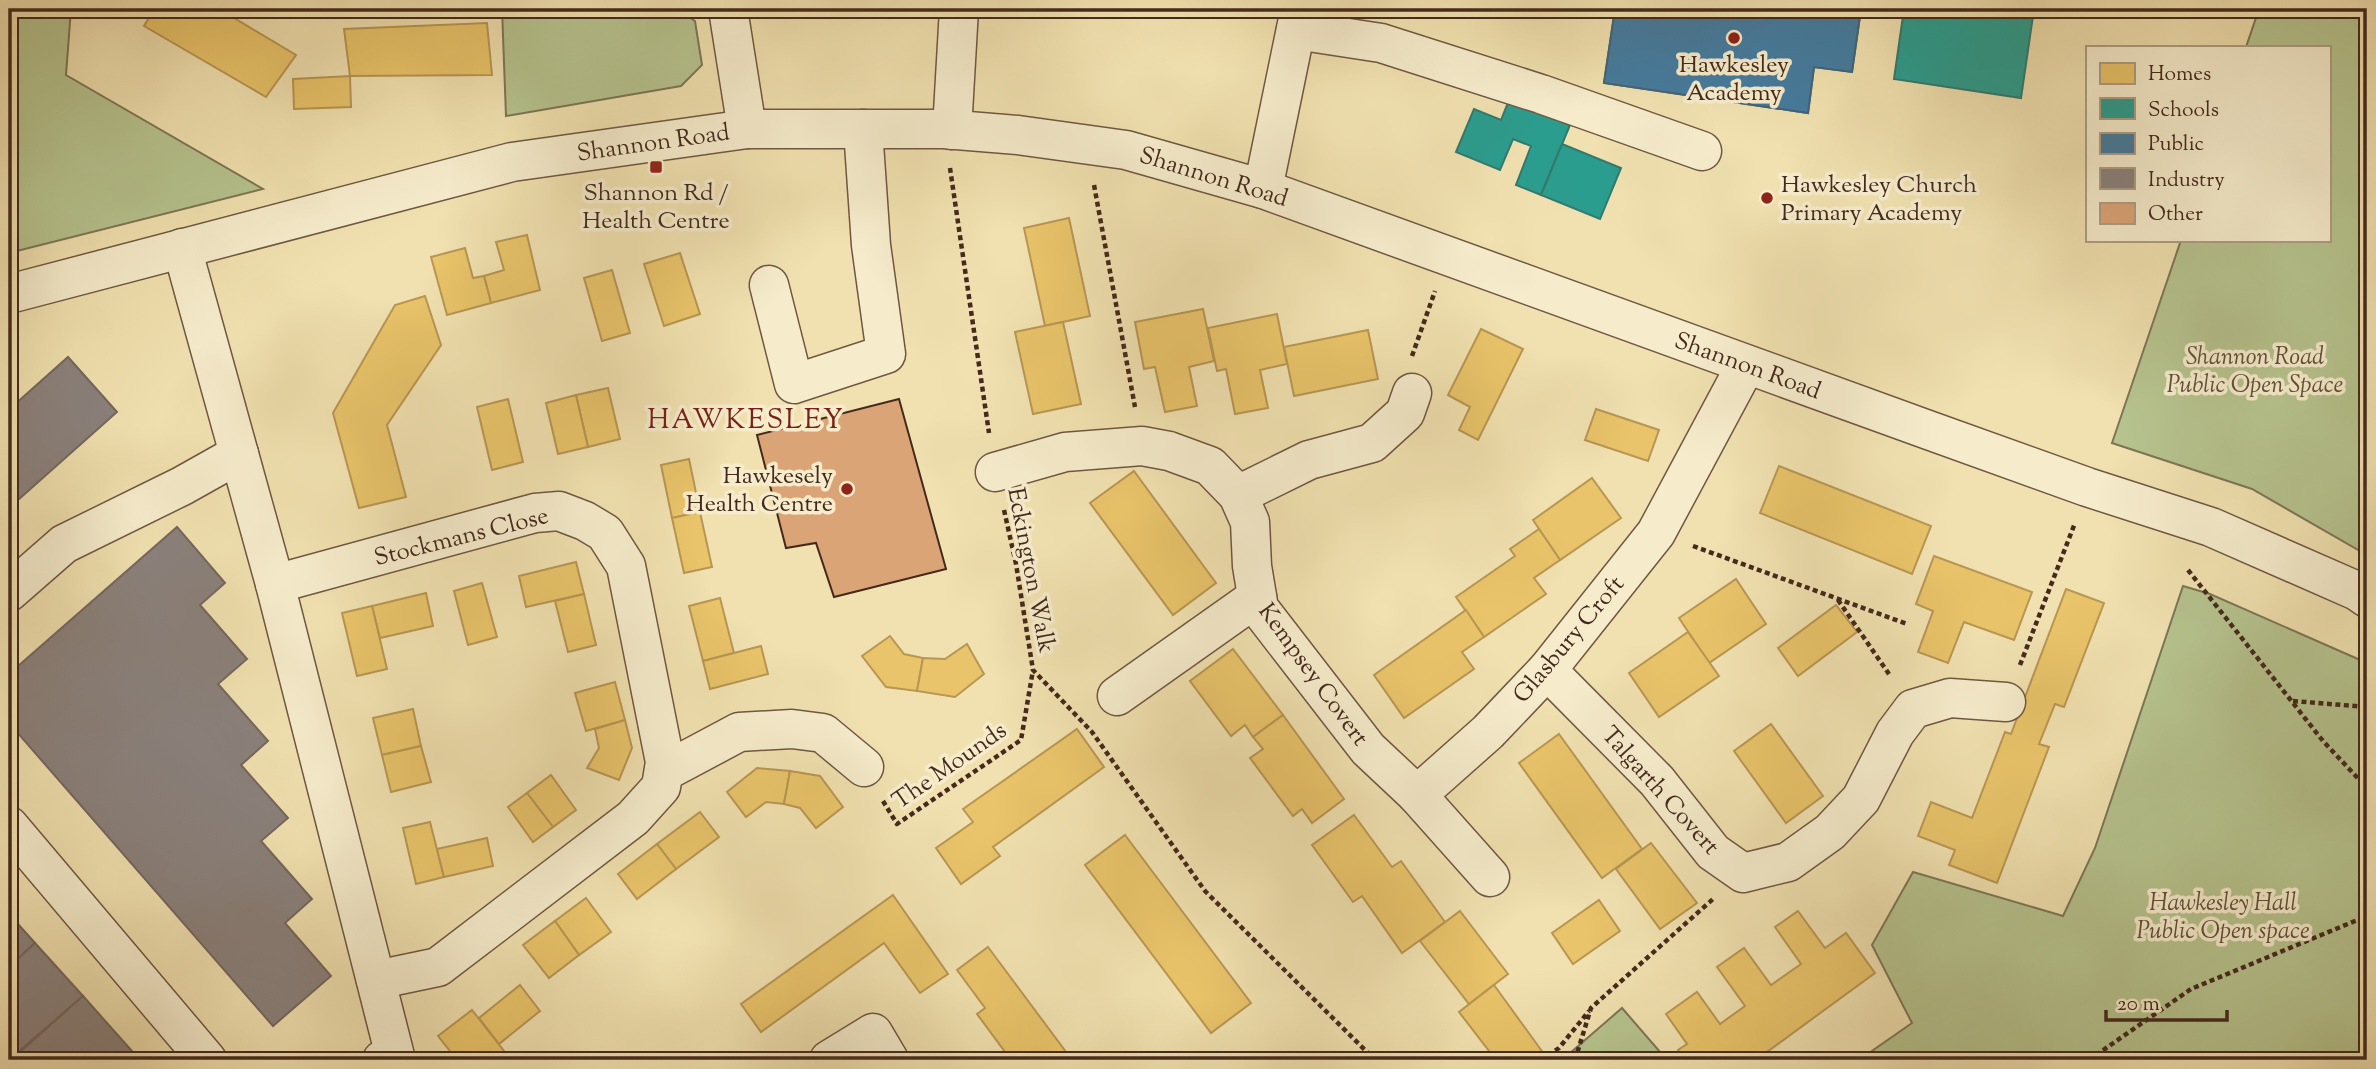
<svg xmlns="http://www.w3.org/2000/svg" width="2376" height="1069" font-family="'Sorts Mill Goudy',serif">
  <rect width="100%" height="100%" fill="#f1e1b0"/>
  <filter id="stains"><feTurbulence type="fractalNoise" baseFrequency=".00286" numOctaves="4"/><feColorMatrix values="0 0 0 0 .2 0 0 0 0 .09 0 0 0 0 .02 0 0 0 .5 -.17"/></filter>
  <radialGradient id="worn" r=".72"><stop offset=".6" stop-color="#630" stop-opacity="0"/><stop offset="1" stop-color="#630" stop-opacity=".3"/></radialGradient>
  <!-- green -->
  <g fill="#b6c38e" stroke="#7d7656" stroke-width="2">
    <path d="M9,9H71L66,75L263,189L9,253Z"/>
    <path d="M502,9H676L695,21L702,65L681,86L506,116Z"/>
    <path d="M2259,9H2367V555L2252,489L2112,443L2181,240H2329V47H2246Z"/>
    <path d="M2183,586L2210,594L2367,663V1060H1859L1912,1023L1872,945L1913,872L2063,916L2095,848Z"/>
    <path d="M1622,1008L1667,1060H1562Z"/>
  </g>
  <!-- homes -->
  <g fill="#e9c46a" stroke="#b89653" stroke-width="2">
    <path d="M154,9H219L296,55L266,97L144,26Z"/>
    <path d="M487,23L492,75L350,76L344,29Z"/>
    <path d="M350,76L351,107L294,109L293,79Z"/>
    <path d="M1069,218L1090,316L1045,326L1024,228Z"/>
    <path d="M527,235L540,290L491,303L484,276L504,270L496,242Z"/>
    <path d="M465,248L473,278L484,276L491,303L447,315L431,257Z"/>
    <path d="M680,253L700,314L664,326L644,264Z"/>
    <path d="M612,270L630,333L602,341L584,278Z"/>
    <path d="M425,296L441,345L387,425L406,497L359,508L333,413L395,305Z"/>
    <path d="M1203,309L1214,361L1189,367L1197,406L1165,412L1155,367L1144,369L1135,322Z"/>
    <path d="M1277,314L1287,364L1260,370L1268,408L1235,414L1226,369L1217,371L1208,328Z"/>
    <path d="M1063,322L1081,404L1033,414L1015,332Z"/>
    <path d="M1481,329L1523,349L1478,440L1459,430L1470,407L1448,395Z"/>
    <path d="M1368,330L1378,379L1294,396L1284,347Z"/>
    <path d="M608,388L620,439L588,447L576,395Z"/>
    <path d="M576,395L588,447L558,454L546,403Z"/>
    <path d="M508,399L523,462L492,470L477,407Z"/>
    <path d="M1596,409L1659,430L1648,461L1585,440Z"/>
    <path d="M689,459L700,512L672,518L661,465Z"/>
    <path d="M1779,466L1931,526L1912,574L1760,513Z"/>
    <path d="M1134,471L1216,583L1173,615L1090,503Z"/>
    <path d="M1592,478L1621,518L1560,560L1533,520Z"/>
    <path d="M700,512L712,567L684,573L672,518Z"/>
    <path d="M1539,529L1560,560L1534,578L1546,594L1484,637L1456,597L1515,556L1510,549Z"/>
    <path d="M1934,556L2032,592L2014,640L1964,622L1948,663L1918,652L1933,611L1916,604Z"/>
    <path d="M576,562L584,594L526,607L519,576Z"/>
    <path d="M1736,579L1766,624L1709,663L1679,618Z"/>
    <path d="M482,583L497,637L468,645L454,591Z"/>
    <path d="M2066,589L2104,603L2064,707L2055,704L2039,744L2049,747L1997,883L1949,865L1955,850L1918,836L1931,802L1972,818L2005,732L2011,734Z"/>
    <path d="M426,593L433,626L380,638L372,606Z"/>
    <path d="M584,594L596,645L568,652L555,601Z"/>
    <path d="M720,598L734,653L703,661L689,606Z"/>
    <path d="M1836,605L1857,632L1798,676L1778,648Z"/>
    <path d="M372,606L387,669L357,676L342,613Z"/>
    <path d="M1466,610L1484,637L1462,652L1474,669L1404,718L1374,675Z"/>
    <path d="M1688,632L1719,676L1659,717L1629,673Z"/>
    <path d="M890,636L904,654L923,658L917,691L886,687L862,656Z"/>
    <path d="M967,644L984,674L955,697L917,691L923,658L945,659Z"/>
    <path d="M761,646L768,674L710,689L703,661Z"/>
    <path d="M1233,649L1283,715L1253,737L1245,725L1231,736L1190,681Z"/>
    <path d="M615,682L625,720L586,731L575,693Z"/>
    <path d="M413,709L421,746L382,755L373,718Z"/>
    <path d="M1283,715L1344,799L1312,823L1302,809L1293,816L1250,758L1263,749L1253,737Z"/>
    <path d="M625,720L632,748L619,780L587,768L599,748L595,729Z"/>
    <path d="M1771,724L1823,796L1786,823L1734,751Z"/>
    <path d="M1077,729L1104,767L993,847L1000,856L961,884L936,848L973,822L963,809Z"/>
    <path d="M1559,734L1642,849L1602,878L1519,763Z"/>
    <path d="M421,746L431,782L391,792L382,755Z"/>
    <path d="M757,768L790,771L784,804L766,802L746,817L727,792Z"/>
    <path d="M790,771L820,776L843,807L816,828L800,808L784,804Z"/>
    <path d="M551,775L576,810L553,827L527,793Z"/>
    <path d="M527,793L553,827L533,842L508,807Z"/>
    <path d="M700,812L719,837L676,869L657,844Z"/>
    <path d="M1354,815L1392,867L1401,861L1445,922L1402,953L1362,896L1353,902L1312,845Z"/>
    <path d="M430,822L444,877L416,884L403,828Z"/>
    <path d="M1125,835L1251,1003L1211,1033L1085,865Z"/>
    <path d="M487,838L493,866L444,877L437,849Z"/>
    <path d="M1651,843L1697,903L1660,929L1616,869Z"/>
    <path d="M657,844L676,869L637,899L618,874Z"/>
    <path d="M893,895L948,974L920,993L884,943L761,1032L741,1004Z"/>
    <path d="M586,898L611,932L579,955L555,921Z"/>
    <path d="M1599,900L1620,931L1573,964L1552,933Z"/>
    <path d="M1460,911L1508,974L1469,1004L1420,941Z"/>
    <path d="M1798,911L1825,948L1846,933L1875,973L1756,1060H1685L1678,1050L1687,1044L1666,1014L1697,992L1720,1024L1745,1006L1717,967L1744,948L1771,985L1801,964L1775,927Z"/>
    <path d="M555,921L579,955L549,978L523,945Z"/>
    <path d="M988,947L1072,1060H1011L977,1014L985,1008L957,970Z"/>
    <path d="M520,985L540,1011L499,1044L479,1018Z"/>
    <path d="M1494,985L1544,1054L1536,1060H1496L1459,1012Z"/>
    <path d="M472,1010L508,1056L503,1060H457L438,1036Z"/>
  </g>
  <!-- schools -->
  <g fill="#2a9d8f" stroke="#327a6d" stroke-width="2">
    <path d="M1615,9H1861L1852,72L1814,67L1808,113L1604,83Z"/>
    <path d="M1904,9H2034L2021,98L1894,79Z"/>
    <path d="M1509,100L1570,125L1541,195L1516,185L1531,146L1513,139L1500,170L1456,152L1474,109L1501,120Z"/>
    <path d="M1562,144L1621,168L1600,219L1541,195Z"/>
  </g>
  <!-- public -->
  <path fill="#457b9d" stroke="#456377" stroke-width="2" d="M1615,9H1861L1852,72L1814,67L1808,113L1604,83Z"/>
  <!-- industry -->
  <g fill="#8a817c" stroke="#756760" stroke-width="2">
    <path d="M68,357L117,412L9,508V400L13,406Z"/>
    <path d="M177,527L225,583L200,605L247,659L218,684L268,741L241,765L288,818L261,841L312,899L285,923L331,976L273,1026L9,723V674Z"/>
    <path d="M9,914L35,943L9,967Z"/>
    <path d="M35,943L83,996L9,1060V967Z"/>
    <path d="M83,996L140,1060H11Z"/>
  </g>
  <!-- building -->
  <path fill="#dba477" stroke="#442a1d" stroke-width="2" d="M899,399L946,569L834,597L816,543L786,548L757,435Z"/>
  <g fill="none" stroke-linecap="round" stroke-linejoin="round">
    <!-- minor casing -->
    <g stroke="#6f5842" stroke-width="41">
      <g id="minor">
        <path d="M728,9L747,129"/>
        <path d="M1296,30L1381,43L1541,94L1702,151"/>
        <path d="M952,130L959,9"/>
        <path d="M1263,189L1300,9"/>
        <path d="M182,248L275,584L395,1056L382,1060"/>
        <path d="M769,285L794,384L886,354L871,245L863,129"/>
        <path d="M9,294L512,162L747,129H944L1018,135L1126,150L1263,189L1931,431L2087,487L2211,527L2357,591L2367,598"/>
        <path d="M995,472L1065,452L1142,446L1169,451L1210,466L1238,495L1250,522L1252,566L1259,608L1368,749L1417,795"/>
        <path d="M1238,495L1309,460L1372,443L1405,413L1412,393"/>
        <path d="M275,584L535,513L559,511L585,521L605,533L626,566L665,762L661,787L633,818L438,967L376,980"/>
        <path d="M9,592L64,544L182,486L239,454"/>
        <path d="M1547,670L1657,781L1713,852L1743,873L1788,862L1830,832L1861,799L1895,733L1913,709L1950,698L2006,702"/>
        <path d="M1117,696L1257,597"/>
        <path d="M664,772L739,732L792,729L823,733L864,767"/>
        <path d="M9,826L207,1060"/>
        <path d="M1490,877L1417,795L1488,732L1547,670L1656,533L1746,365"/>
        <path d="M829,1060L873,1033L889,1060"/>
      </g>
    </g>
    <!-- path -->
    <g stroke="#442a1d" stroke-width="4.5" stroke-dasharray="5 3.5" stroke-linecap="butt">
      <path d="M950,168L989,433"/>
      <path d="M1094,185L1135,407"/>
      <path d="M1412,356L1435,291"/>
      <path d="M1004,510L1016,564L1033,670L1092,732L1205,891L1375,1060"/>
      <path d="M1693,546L1907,624"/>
      <path d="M2188,570L2323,741L2367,788"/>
      <path d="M1838,600L1891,677"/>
      <path d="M2020,665L2075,523"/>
      <path d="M2293,701L2367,707"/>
      <path d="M883,801L897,824L1021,740L1033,670"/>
      <path d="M1541,1060L1559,1048L1589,1011"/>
      <path d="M1575,1060L1591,1008L1713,899"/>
      <path d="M2089,1060L2191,989L2367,916"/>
    </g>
    <!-- minor -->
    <use href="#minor" stroke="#f6eccc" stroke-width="38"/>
  </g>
  <!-- markers -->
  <g fill="#8f2418" stroke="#f6eccc" stroke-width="2.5">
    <circle cx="1734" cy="38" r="7"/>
    <rect x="649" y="160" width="14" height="14" rx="3.5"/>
    <circle cx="1767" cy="198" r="7"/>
    <circle cx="847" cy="489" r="7"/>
  </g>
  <g text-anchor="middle" stroke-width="7" stroke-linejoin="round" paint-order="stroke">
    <!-- poi labels -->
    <g font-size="24" fill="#442a1d" stroke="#f6eccc">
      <text x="1734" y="72">Hawkesley<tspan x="1734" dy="28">Academy</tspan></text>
      <text x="1781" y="192" text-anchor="start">Hawkesley Church<tspan x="1781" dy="28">Primary Academy</tspan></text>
      <text x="656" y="200">Shannon Rd /<tspan x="656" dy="28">Health Centre</tspan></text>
      <text x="833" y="483" text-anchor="end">Hawkesely<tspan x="833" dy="28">Health Centre</tspan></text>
    </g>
    <!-- street labels -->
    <g font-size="24" fill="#442a1d" stroke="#f6eccc">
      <text transform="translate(653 142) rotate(-8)" y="8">Shannon Road</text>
      <text transform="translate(1214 176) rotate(17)" y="8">Shannon Road</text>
      <text transform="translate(1748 365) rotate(20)" y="8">Shannon Road</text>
      <text transform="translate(461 536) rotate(-14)" y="8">Stockmans Close</text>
      <text transform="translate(1032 570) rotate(79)" y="8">Eckington Walk</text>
      <text transform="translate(1568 639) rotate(-50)" y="8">Glasbury Croft</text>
      <text transform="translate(1314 674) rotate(54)" y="8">Kempsey Covert</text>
      <text transform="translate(949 765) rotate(-35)" y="8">The Mounds</text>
      <text transform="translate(1661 790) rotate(48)" y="8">Talgarth Covert</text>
    </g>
    <!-- park labels -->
    <g font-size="24" font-style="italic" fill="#605039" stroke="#f6eccc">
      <text x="2255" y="364">Shannon Road<tspan x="2255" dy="28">Public Open Space</tspan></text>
      <text x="2223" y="910">Hawkesley Hall<tspan x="2223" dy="28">Public Open space</tspan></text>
    </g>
    <!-- quarter labels -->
    <g font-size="28" letter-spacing="2" fill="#7a1f14" stroke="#f6eccc">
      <text x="746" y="428">HAWKESLEY</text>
    </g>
  </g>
  <!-- margin -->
  <rect width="2376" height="1069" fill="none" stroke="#f1e1b0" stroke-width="35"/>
  <rect x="10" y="10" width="2355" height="1048" fill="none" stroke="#442a1d" stroke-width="3.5"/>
  <rect x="18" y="18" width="2341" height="1034" fill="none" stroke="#442a1d" stroke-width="2"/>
  <!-- legend -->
  <rect x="2086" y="46" width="245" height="196" fill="#f6eccc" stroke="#af9e86" stroke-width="2"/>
  <rect x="2100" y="63" width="35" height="21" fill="#e9c46a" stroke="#af9e86" stroke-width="2"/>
  <text x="2148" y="80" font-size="21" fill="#442a1d">Homes</text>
  <rect x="2100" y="98" width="35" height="21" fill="#2a9d8f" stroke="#af9e86" stroke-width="2"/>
  <text x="2148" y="116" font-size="21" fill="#442a1d">Schools</text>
  <rect x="2100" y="133" width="35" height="21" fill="#457b9d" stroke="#af9e86" stroke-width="2"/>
  <text x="2148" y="150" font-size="21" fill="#442a1d">Public</text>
  <rect x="2100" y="168" width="35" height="21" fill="#8a817c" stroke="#af9e86" stroke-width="2"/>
  <text x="2148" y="186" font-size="21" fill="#442a1d">Industry</text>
  <rect x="2100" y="203" width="35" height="21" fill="#dba477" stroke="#af9e86" stroke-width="2"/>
  <text x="2148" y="220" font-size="21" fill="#442a1d">Other</text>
  <!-- scale -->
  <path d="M2106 1010v10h121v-10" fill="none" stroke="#442a1d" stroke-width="3.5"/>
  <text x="2117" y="1010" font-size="21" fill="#442a1d" stroke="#f6eccc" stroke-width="5" paint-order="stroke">20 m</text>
  <rect width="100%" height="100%" filter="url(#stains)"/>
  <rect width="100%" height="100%" fill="url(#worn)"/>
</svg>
